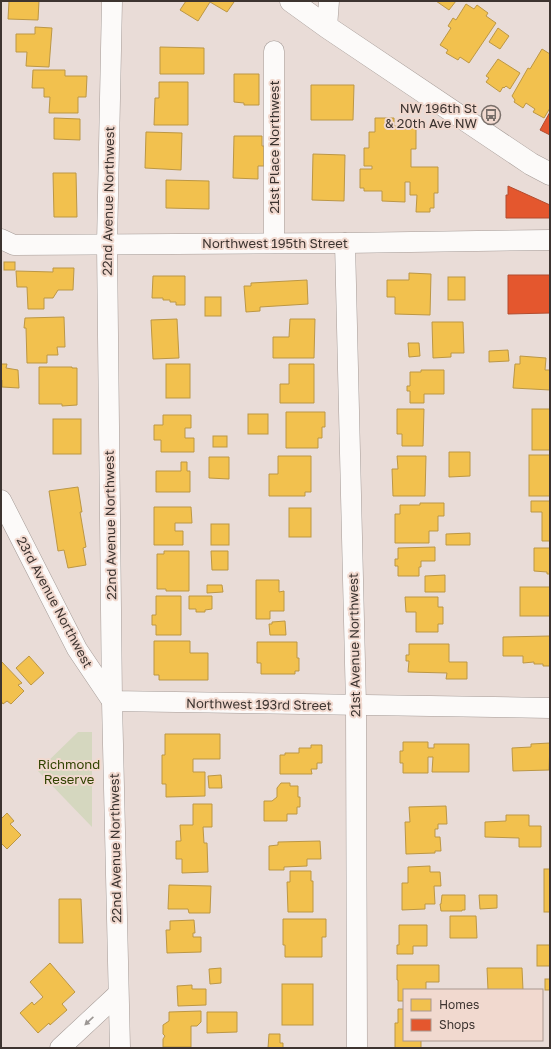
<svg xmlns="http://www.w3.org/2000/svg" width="551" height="1049" font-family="'Golos Text',sans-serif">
  <rect width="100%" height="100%" fill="#e9dcd7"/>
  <!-- green -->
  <path fill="#d5d7bf" d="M78,732H92V827L38,771Z"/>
  <!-- homes -->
  <g fill="#f2c14e" stroke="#bc9745">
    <path d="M9,1H39L38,20L8,19Z"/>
    <path d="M186,1H232L234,2L227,12L210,2L198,21L180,10Z"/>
    <path d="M436,1H456L449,10Z"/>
    <path d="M466,4L474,9L477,5L488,13L486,16L496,23L469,63L460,57L458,60L446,53L448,50L440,45L451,28L448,26L453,18L456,20Z"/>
    <path d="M35,27L52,28L49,67L26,66L27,52H16V34H35Z"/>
    <path d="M498,28L509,36L500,49L489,42Z"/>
    <path d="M160,47L204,48V74H160Z"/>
    <path d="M542,49L550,54V108L544,118L533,112L535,109L526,103L523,108L514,102L515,100L512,96L528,68L530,69Z"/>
    <path d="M498,59L520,73L510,89L506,86L504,88L503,87L500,92L486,82L489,78L486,76Z"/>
    <path d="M33,70H65V76H87L86,97H78V113H49L50,97H44V88H32Z"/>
    <path d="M234,74H259V105H244V103L234,102Z"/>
    <path d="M159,82H188V125H154L155,98H159Z"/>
    <path d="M311,85H354L353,120H311Z"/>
    <path d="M54,118L80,119V140L54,139Z"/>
    <path d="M375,118H394V126L416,127V149H411V167H438V193H434V208H430V212H416L417,195H410V182H405V202L382,201V191H364V188H360V169H372V166H364V148H369V132H375Z"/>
    <path d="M146,132L182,133L181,170L145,168Z"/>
    <path d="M234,136H262V146H264V166H258V179L233,178Z"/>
    <path d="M313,154L345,155L344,201L312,200Z"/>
    <path d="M53,173H76L77,217H54Z"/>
    <path d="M166,180L209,181V209L166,208Z"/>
    <rect x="4" y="262" width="11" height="8"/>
    <path d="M53,268H74L73,290H58L53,298H44V309H28L27,287H17L16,271L53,272Z"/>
    <path d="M409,273L431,274L430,315L395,314V297H387V280H409Z"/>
    <path d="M153,276H185V305H176V302H170V300H163V298H152Z"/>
    <rect x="448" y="277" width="17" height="23"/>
    <path d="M307,280L308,304L260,307V311L246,312L244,286H251V283Z"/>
    <rect x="205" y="297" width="16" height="19"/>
    <path d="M64,317L65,347H57L58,355H47V363H27L26,328H24L25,318Z"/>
    <path d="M177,319L179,358L153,359L151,320Z"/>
    <path d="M290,319H315L314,358H273V337H289Z"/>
    <path d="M432,322H463L464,353H451V357L433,358Z"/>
    <path d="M408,343H419L420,356L409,357Z"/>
    <path d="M508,350L509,361L489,362V351Z"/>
    <path d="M520,356L546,358L545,370H550V390L513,388L515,364H520Z"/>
    <path d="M1,364H7L6,368L18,370L19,388L2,387V380L1,381Z"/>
    <rect x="166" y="364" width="24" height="34"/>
    <path d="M289,364H314V403H280V384H289Z"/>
    <path d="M39,367H72V368H77V405L62,406V404H39Z"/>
    <path d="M421,370H444V394H424V403H410V391H407V386H410V372H421Z"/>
    <path d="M397,409H424L423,446H402V434H397Z"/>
    <rect x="532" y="409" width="18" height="41"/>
    <path d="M286,412H325V427H322V438H318V448H286Z"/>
    <rect x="248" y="414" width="20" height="20"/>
    <path d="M163,415H191V428H185V438H194V452H161V440H154V425H163Z"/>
    <rect x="53" y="419" width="28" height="35"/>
    <rect x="213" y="436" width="14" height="11"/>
    <path d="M449,452H470V476L449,477Z"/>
    <rect x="529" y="455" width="21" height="41"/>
    <path d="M278,456H311V492H305V496H269V474H278Z"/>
    <path d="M397,456H426L425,496H393L392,469H398Z"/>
    <path d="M209,457H229V479L209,478Z"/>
    <path d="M181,462H187V471H190V492H156V471H181Z"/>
    <path d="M78,487L82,512H80L86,547L83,548L86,565L68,568L64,550L58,551L49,491Z"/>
    <path d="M531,501H550V541H542V512H531Z"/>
    <path d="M420,503H444V516H438V531H429V543H395V514H400V505H420Z"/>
    <path d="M154,507H191L192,523H175V531H183V545H154Z"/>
    <rect x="289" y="508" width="22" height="29"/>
    <rect x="211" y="524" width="18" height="21"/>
    <path d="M470,533V545H446V534Z"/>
    <path d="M435,547V561H421V567H419V576H398V566H395V559H398V548Z"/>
    <path d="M534,548H550V574H547V572L534,571Z"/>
    <path d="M164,551H189V591H166V589H157V554H164Z"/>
    <path d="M211,551H228V570H212Z"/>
    <path d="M445,575V592H425V576Z"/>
    <path d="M256,580H279V592L284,591V611H270V619H256Z"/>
    <path d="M207,585H222L223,592L207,593Z"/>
    <rect x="520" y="587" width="30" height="29"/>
    <path d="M156,596H181V635H156V625H152V615H156Z"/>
    <path d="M189,596H212V609L205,610V612H196V609H189Z"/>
    <path d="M405,597H438V607H443V624H438V632H416V612H406Z"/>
    <path d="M285,621L286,635H270L269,624H272V622Z"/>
    <path d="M550,636V666H543V664H534V662L523,663V656H503V637Z"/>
    <path d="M154,641H190V653H208V680H159V675H154Z"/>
    <path d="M257,642H297V658H299V671H295V674H261V663H257Z"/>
    <path d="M409,644H449V662H467V679H446L447,673L408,672L409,661H406V655H409Z"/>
    <path d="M29,656L44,673L31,685L16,668Z"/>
    <path d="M1,661L22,683L18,685L24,691L11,704L7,701L3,704L1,701Z"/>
    <path d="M165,734H220V759H193V772H205V796L166,797V784H162V755H165Z"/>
    <path d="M403,742H428V748H434V744H469V772H432L433,757H428V773H403V763H400V751H403Z"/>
    <path d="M550,743L549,770L513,771L512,748L531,747V744Z"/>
    <path d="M311,745H322V763H317V769H311L312,774H280V755H285V753H299V748H311Z"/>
    <path d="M221,775L222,788H209L208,776Z"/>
    <path d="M281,783H290V786H298V797H300V807H297V814H287V821H264V801H272L277,797V788Z"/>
    <path d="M193,804H212V827H203L204,843H207L208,872L182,873V859H176V841H181L180,825H193Z"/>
    <path d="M446,806L447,824H438V829H435V837H440L441,851H435V853L406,854L405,822H410L409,807Z"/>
    <path d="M7,813L14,821L10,824L21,835L7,849L1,843V819Z"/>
    <path d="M506,815H529V826H541V847H519V838L485,837V822L506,821Z"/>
    <path d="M320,841L321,859H307V866L284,867V870H269V846L278,845V842Z"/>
    <path d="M430,866V872H440L441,886H434L435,904H425V909L402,910V883H408V867Z"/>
    <rect x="544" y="869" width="6" height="43"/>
    <path d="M290,871H311V881H313V912H288L287,882H290Z"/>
    <path d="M169,885L211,886L210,913H189L188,909H168Z"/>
    <path d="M442,895H465V910H462V911H441L440,904H441Z"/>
    <path d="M479,895H497V908L480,909Z"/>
    <path d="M59,899H81L83,943H59Z"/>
    <path d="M450,916H476L477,938H450Z"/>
    <path d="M283,919H326V937H322V957H285V945H283Z"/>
    <path d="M194,920L195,933H193V937H201V952L167,953L166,930H170V921Z"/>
    <path d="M399,925H427V946H413V954H397V945H399Z"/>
    <rect x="537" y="945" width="13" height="21"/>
    <path d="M50,963L75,992L62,1004L67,1010L50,1025L49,1023L38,1033L20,1013L32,1002L34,1005L43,997L30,982Z"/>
    <path d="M397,965H439V982H426V990H404V1001H398V980H397Z"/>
    <path d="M221,968V983L210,984L209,969Z"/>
    <path d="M487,968H522L523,990H488Z"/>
    <rect x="545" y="979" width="5" height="11"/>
    <rect x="282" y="984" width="31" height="41"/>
    <path d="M192,985V989H206V1005L178,1006L177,986Z"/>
    <path d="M398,1009H404V1040H421V1048H395V1023H398Z"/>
    <path d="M201,1011V1022L197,1026H191V1047H163V1039L165,1036L163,1034V1025L169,1021V1012Z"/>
    <path d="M207,1012H237V1032L207,1033Z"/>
    <path d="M269,1034H280V1043H283V1048H268Z"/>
  </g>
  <!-- shops -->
  <g fill="#e4572e" stroke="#b24c2f">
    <path d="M550,112V135L540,130Z"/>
    <path d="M508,186L550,205V218H506V195H508Z"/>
    <path d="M508,275H550V313L508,314Z"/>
  </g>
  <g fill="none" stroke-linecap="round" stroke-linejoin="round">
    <!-- minor casing -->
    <g stroke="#a59b97" stroke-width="21">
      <g id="minor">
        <path d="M112,1L107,244L112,701L120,1048"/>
        <path d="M327,27L329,1"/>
        <path d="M274,51V243"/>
        <path d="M1,239L14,245L345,243L550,240"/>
        <path d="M345,243L356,705L357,1048"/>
        <path d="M1,500L77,649L112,701L550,708"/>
        <path d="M60,1048L118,994"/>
      </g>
    </g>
    <!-- tertiary casing -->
    <g stroke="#a59b97" stroke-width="23">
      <path id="tertiary" d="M291,1L327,27L531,164L550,174"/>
    </g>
    <!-- minor -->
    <use href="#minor" stroke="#fcfaf9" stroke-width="20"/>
    <!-- tertiary -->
    <use href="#tertiary" stroke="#fcfaf9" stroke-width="22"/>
  </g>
  <!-- one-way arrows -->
  <defs><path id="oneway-solid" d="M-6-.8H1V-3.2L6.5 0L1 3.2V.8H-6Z"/></defs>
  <use fill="#9c9794" href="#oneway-solid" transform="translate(89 1021) rotate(137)"/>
  <!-- icons -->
  <defs>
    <g id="bus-ring" transform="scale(1)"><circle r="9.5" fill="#f1d9cf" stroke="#796f6a" stroke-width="1.5"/><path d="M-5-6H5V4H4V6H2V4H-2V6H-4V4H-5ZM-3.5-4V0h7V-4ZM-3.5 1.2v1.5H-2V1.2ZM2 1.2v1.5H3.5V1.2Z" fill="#796f6a"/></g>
  </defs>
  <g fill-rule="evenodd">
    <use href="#bus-ring" x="491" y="115"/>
  </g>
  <g text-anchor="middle" stroke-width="4" stroke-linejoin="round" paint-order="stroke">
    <!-- poi labels -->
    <g font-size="13" fill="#3d3430" stroke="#f1d9cf" text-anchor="end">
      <text x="477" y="113">NW 196th St<tspan x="477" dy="15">&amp; 20th Ave NW</tspan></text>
    </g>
    <!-- street labels -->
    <g font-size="13" fill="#3d3430" stroke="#f1d9cf">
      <text transform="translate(274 147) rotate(-90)" y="5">21st Place Northwest</text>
      <text transform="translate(108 201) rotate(-89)" y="5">22nd Avenue Northwest</text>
      <text x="275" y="248">Northwest 195th Street</text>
      <text transform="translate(110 525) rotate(-91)" y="5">22nd Avenue Northwest</text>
      <text transform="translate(55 602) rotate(62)" y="5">23rd Avenue Northwest</text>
      <text transform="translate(354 645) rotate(-91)" y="5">21st Avenue Northwest</text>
      <text transform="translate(259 704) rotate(1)" y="5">Northwest 193rd Street</text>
      <text transform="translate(115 848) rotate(-91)" y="5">22nd Avenue Northwest</text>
    </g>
    <!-- park labels -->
    <g font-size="13" fill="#304200" stroke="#f1d9cf">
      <text x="69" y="769">Richmond<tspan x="69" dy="15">Reserve</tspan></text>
    </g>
  </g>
  <!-- border -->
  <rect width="551" height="1049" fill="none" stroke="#3d3430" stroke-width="4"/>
  <!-- legend -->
  <rect x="403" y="989" width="140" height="52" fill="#f1d9cf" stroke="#a9978f"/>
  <rect x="411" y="999" width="20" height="12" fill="#f2c14e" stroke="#a9978f"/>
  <text x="439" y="1009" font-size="12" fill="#3d3430">Homes</text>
  <rect x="411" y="1019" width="20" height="12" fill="#e4572e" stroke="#a9978f"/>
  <text x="439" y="1029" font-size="12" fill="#3d3430">Shops</text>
</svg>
